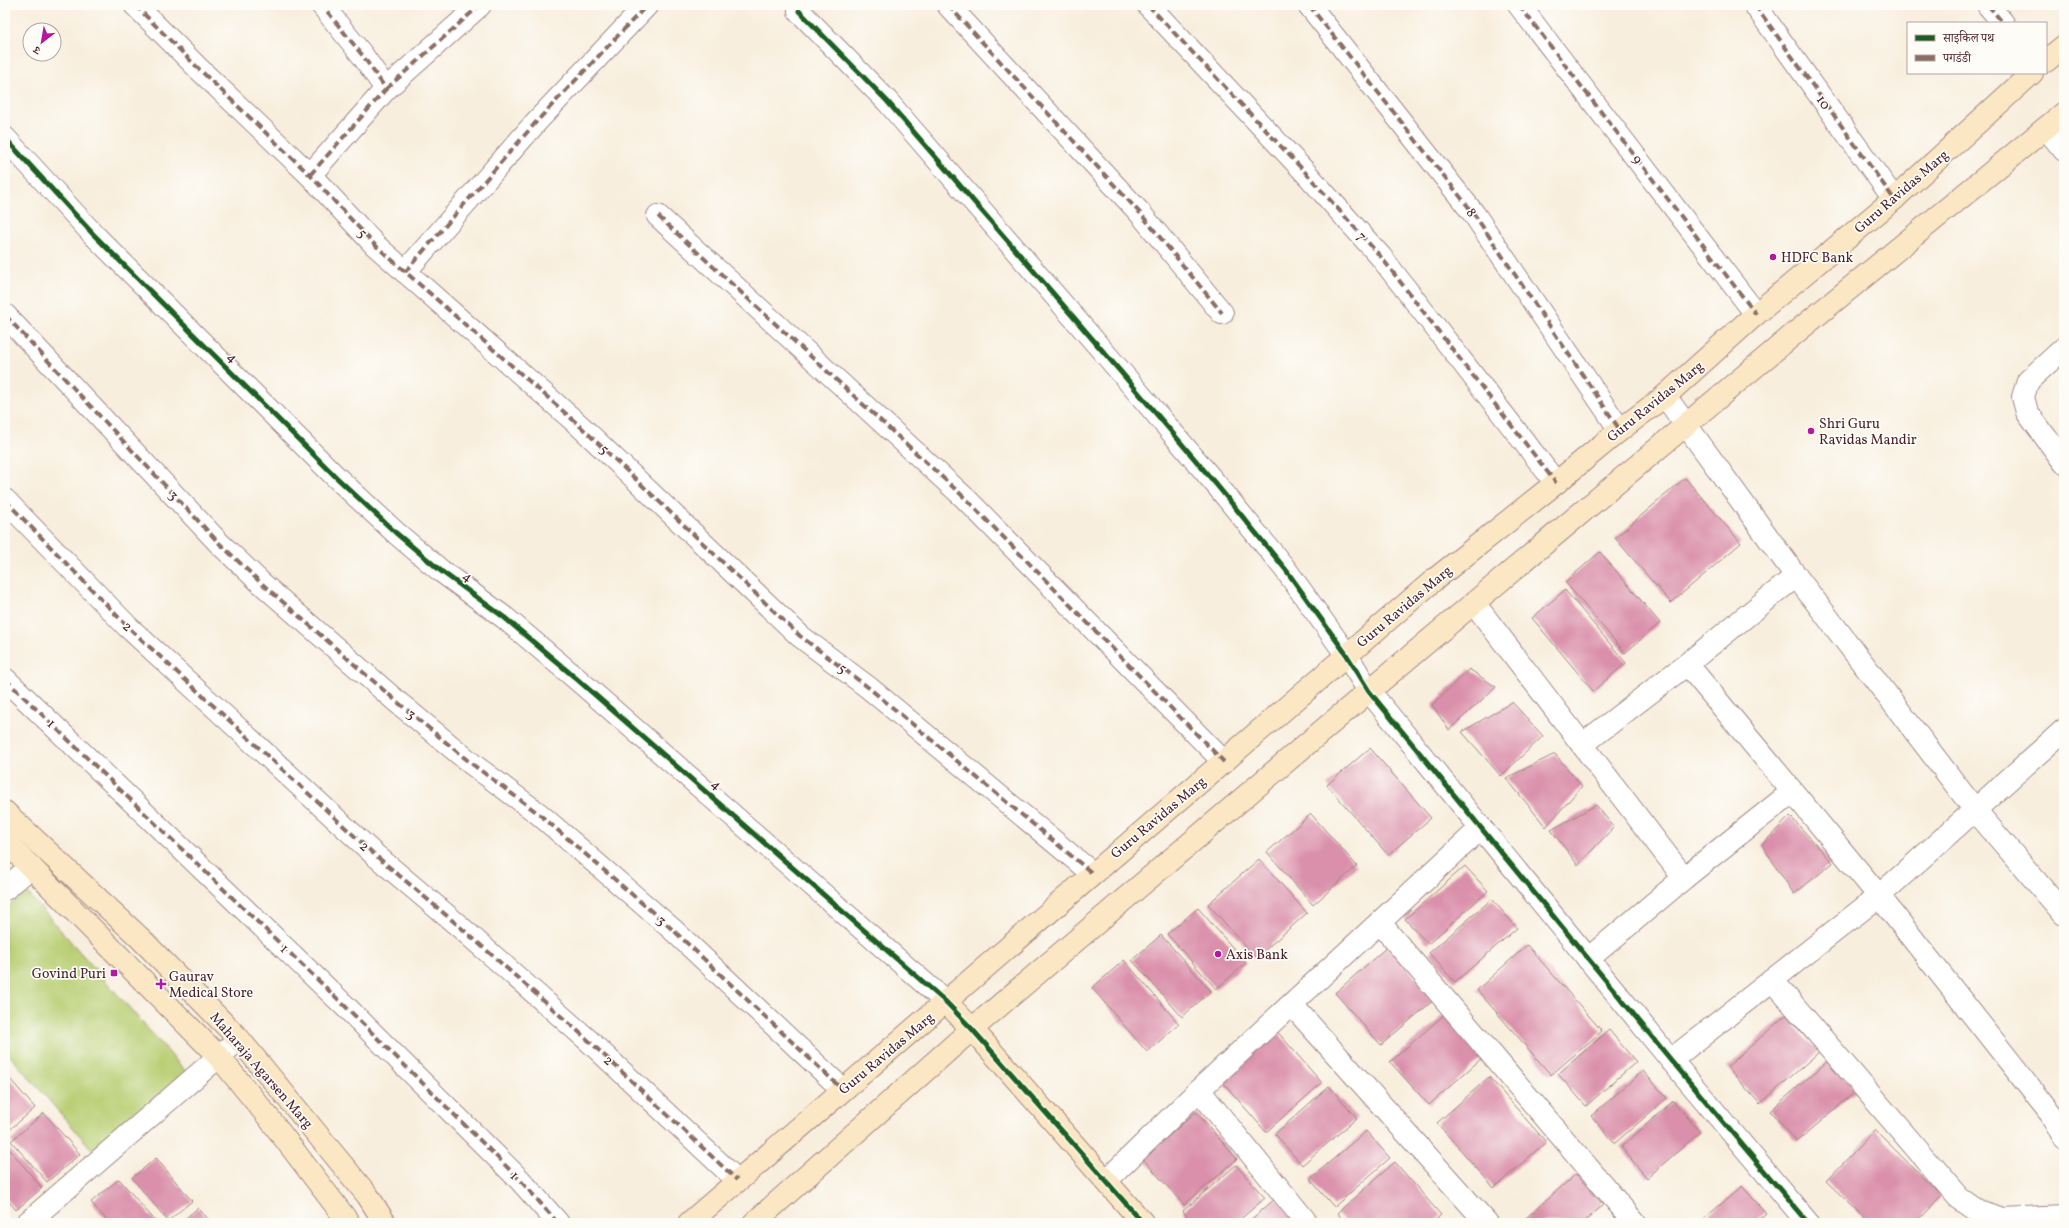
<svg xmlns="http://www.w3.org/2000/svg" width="2069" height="1228" font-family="Vollkorn,'Noto Serif Devanagari',serif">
  <rect width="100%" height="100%" fill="#fdfcf7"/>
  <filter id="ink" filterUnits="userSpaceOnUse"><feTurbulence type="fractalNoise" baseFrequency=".025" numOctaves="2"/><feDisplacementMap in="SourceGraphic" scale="8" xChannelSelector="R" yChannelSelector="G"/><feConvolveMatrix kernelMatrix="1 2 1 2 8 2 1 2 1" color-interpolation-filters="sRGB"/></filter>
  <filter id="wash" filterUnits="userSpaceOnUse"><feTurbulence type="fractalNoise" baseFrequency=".012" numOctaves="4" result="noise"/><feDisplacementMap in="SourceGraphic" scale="16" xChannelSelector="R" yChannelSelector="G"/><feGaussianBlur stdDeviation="0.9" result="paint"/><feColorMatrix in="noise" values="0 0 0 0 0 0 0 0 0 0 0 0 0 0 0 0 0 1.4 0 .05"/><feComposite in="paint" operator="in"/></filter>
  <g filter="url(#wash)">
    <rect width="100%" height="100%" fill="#f8eedd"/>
    <!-- green -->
    <path fill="#b8ce72" stroke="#81764e" d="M26,891L187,1073L95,1153L5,1050V909Z"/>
    <g id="blocks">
      <!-- building -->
      <g fill="#da90aa">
        <path d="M1685,478L1741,543L1671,603L1615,538Z"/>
        <path d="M1600,552L1660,623L1625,653L1565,582Z"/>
        <path d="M1565,590L1626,663L1593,691L1532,618Z"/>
        <path d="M1469,669L1496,687L1449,730L1432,705Z"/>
        <path d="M1512,702L1543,736L1501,776L1462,732Z"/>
        <path d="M1370,748L1431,818L1388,855L1327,785Z"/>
        <path d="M1555,754L1582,786L1546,827L1506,778Z"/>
        <path d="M1596,805L1614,827L1578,865L1551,830Z"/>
        <path d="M1311,814L1357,866L1313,905L1267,852Z"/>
        <path d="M1790,816L1833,863L1794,894L1762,845Z"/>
        <path d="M1259,859L1307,913L1256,958L1208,904Z"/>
        <path d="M1465,866L1488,891L1428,944L1405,919Z"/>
        <path d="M1492,899L1517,928L1455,982L1429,953Z"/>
        <path d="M1198,908L1246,963L1216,989L1167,934Z"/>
        <path d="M1161,935L1211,991L1182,1017L1132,960Z"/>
        <path d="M1527,945L1602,1031L1551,1075L1477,990Z"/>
        <path d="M1388,946L1435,999L1381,1045L1335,993Z"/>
        <path d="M1124,960L1179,1024L1147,1052L1092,988Z"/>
        <path d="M1445,1014L1483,1057L1429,1105L1390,1062Z"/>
        <path d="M1786,1015L1819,1052L1760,1104L1727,1067Z"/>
        <path d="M1275,1029L1322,1083L1266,1132L1219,1078Z"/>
        <path d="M1609,1030L1636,1062L1586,1106L1558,1074Z"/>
        <path d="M1829,1060L1856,1091L1797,1142L1770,1111Z"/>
        <path d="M1643,1071L1667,1098L1615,1143L1591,1116Z"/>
        <path d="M1489,1077L1546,1142L1494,1188L1437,1123Z"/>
        <path d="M10,1079L35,1108L7,1132L5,1130V1083Z"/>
        <path d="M1329,1086L1357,1118L1302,1165L1275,1134Z"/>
        <path d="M1673,1101L1700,1132L1647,1178L1621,1147Z"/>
        <path d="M1196,1112L1237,1159L1184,1205L1143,1159Z"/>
        <path d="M44,1113L80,1154L47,1182L11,1141Z"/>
        <path d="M1875,1130L1942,1196L1916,1223H1870L1826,1181Z"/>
        <path d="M1366,1131L1390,1158L1334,1207L1310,1179Z"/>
        <path d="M5,1144L42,1188L16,1210L5,1197Z"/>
        <path d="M156,1158L192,1201L168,1221L132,1178Z"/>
        <path d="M1395,1162L1441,1215L1432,1223H1346L1337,1213Z"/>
        <path d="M1236,1165L1265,1198L1236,1223H1193L1183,1211Z"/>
        <path d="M1576,1174L1603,1205L1583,1223H1520Z"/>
        <path d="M119,1179L157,1223H109L91,1202Z"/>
        <path d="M1742,1186L1766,1213L1755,1223H1699Z"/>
        <path d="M1276,1198L1298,1223H1247Z"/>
        <path d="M198,1208L212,1223H180Z"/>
      </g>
    </g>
  </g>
  <g filter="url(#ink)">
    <use href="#blocks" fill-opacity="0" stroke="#a18684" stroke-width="1"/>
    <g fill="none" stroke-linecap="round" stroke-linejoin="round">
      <!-- street casing -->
      <g stroke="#a18684" stroke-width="24">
        <g id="street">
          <path d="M135,5L200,70L310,175L375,245L580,426L800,636L869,688L1092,873"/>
          <path d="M948,5L1140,213L1222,313"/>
          <path d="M1148,5L1305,172L1381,257L1556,483"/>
          <path d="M1309,5L1474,214L1620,430"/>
          <path d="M1519,5L1756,314"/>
          <path d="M1755,5L1894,199"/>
          <path d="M1988,5L2003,23"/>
          <path d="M799,11L887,101L1120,371L1220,489L1286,570L1346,654L1369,691L1671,1060L1808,1223"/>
          <path d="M386,89L480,5"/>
          <path d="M2046,128L2064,150"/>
          <path d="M5,138L93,234L336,477L396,533L441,571L505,618L578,680L946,1002"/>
          <path d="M310,175L386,89L363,56L322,5"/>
          <path d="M658,216L966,499L1224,762"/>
          <path d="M405,272L537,121L647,5"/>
          <path d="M5,315L219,543L260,582L395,700L472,764L539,814L672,929L842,1089"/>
          <path d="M2064,348L2028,381L2023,397L2027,412L2064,462"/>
          <path d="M1665,396L1796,576L1975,810L2064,914"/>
          <path d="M5,500L127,626L375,855L459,926L589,1041L737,1180"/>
          <path d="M1474,603L1684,878L1792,792"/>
          <path d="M1687,664L1879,896L2051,1114L2064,1139"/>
          <path d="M5,679L346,1007L520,1180L558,1223"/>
          <path d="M1583,744L1687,664L1796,576"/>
          <path d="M5,889L31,867"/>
          <path d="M1380,923L1635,1223"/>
          <path d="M1588,959L1684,878"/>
          <path d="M1772,980L1958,1197L1978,1211L2004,1219L2064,1216"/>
          <path d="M1292,1005L1487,1223"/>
          <path d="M1671,1060L1879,896L2064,730"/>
          <path d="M1199,1090L1307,1223"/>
          <path d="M1107,1180L1199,1090L1481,828"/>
          <path d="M27,1223L239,1039"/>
        </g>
      </g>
      <!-- secondary casing -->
      <g stroke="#a18684" stroke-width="24">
        <g id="secondary">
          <path d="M2046,61L2064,46"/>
          <path d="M5,812L139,937L239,1039L368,1196L385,1223"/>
          <path d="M5,841L219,1057L269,1118L349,1223"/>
          <path d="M946,1002L972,1029L1143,1223"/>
          <path d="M689,1223L1434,580L1556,483L1620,430L1665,396L1756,314L1894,199L2032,73"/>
          <path d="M754,1223L972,1029L1369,691L1794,334L2064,113"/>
        </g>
      </g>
      <!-- street -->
      <use href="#street" stroke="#fff" stroke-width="22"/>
      <!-- secondary -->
      <use href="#secondary" stroke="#fbe7c3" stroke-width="22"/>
      <!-- quiet -->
      <g stroke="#8d6e63" stroke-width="4" stroke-dasharray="8 4" stroke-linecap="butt">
        <path d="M135,5L200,70L310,175L375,245L580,426L800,636L869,688L1092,873"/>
        <path d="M948,5L1140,213L1222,313"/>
        <path d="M1148,5L1305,172L1381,257L1556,483"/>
        <path d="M1309,5L1474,214L1620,430"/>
        <path d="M1519,5L1756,314"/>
        <path d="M1755,5L1894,199"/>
        <path d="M1988,5L2003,23"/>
        <path d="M386,89L480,5"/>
        <path d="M310,175L386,89L363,56L322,5"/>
        <path d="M658,216L966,499L1224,762"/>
        <path d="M405,272L537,121L647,5"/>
        <path d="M5,315L219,543L260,582L395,700L472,764L539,814L672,929L842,1089"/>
        <path d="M5,500L127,626L375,855L459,926L589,1041L737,1180"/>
        <path d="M5,679L346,1007L520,1180L558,1223"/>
      </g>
      <!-- cycleway casing -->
      <g stroke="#fdfcf7" stroke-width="8">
        <g id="cycleway">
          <path d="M799,11L887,101L1120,371L1220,489L1286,570L1346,654L1369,691L1671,1060L1808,1223"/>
          <path d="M5,138L93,234L336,477L396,533L441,571L505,618L578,680L946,1002L972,1029L1143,1223"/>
        </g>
      </g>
      <!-- cycleway -->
      <use href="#cycleway" stroke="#1b5e20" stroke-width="5"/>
    </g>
  </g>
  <!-- markers -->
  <g fill="#b5179e" stroke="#fdfcf7" stroke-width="1.5">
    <circle cx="1773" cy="257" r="4"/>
    <circle cx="1811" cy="431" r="4"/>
    <circle cx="1218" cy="954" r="4"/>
    <rect x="110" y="969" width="8" height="8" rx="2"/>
    <path d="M159 978h4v4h4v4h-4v4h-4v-4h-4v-4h4z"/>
  </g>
  <g text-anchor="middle" stroke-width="3.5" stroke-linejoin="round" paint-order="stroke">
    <!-- street labels -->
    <g font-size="14" fill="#4a1f2b" stroke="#fdfcf7">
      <text transform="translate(1824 102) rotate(54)" y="5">10</text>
      <text transform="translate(1638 159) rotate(53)" y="5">9</text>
      <text transform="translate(1901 191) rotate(-41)" y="5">Guru Ravidas Marg</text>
      <text transform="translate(1472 212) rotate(53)" y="5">8</text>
      <text transform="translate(363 233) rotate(48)" y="5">5</text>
      <text transform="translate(1362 236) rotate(49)" y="5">7</text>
      <text transform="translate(233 357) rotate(45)" y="5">4</text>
      <text transform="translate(1655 401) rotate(-39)" y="5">Guru Ravidas Marg</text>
      <text transform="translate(605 449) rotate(44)" y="5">5</text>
      <text transform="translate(174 495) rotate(47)" y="5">3</text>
      <text transform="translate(468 576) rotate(36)" y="5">4</text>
      <text transform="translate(1404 606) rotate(-40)" y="5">Guru Ravidas Marg</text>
      <text transform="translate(128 626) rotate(44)" y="5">2</text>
      <text transform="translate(843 668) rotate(37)" y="5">5</text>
      <text transform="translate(412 714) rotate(39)" y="5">3</text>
      <text transform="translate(52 723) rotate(43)" y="5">1</text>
      <text transform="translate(717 784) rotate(41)" y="5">4</text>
      <text transform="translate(1158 817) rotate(-40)" y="5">Guru Ravidas Marg</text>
      <text transform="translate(365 846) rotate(43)" y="5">2</text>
      <text transform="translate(662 920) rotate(41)" y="5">3</text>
      <text transform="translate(285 948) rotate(44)" y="5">1</text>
      <text transform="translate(886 1053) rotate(-40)" y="5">Guru Ravidas Marg</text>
      <text transform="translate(609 1060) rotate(43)" y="5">2</text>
      <text transform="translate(262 1070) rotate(49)" y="5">Maharaja Agarsen Marg</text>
      <text transform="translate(515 1175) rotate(45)" y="5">1</text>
    </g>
    <!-- poi labels -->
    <g font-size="14" fill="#4a1f2b" stroke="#fdfcf7" text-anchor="start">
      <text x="1781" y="262">HDFC Bank</text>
      <text x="1819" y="428">Shri Guru<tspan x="1819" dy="16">Ravidas Mandir</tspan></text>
      <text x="1226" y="959">Axis Bank</text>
      <text x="106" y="978" text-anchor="end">Govind Puri</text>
      <text x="169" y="981">Gaurav<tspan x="169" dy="16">Medical Store</tspan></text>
    </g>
  </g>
  <!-- margin -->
  <rect width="2069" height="1228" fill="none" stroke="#fdfcf7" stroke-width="20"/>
  <!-- legend -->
  <rect x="1907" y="22" width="140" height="52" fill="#fdfcf7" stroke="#b5a4a5"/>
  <rect x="1915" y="35" width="20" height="6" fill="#1b5e20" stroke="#b5a4a5"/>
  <text x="1943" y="42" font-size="12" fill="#4a1f2b">साइकिल पथ</text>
  <rect x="1915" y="55" width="20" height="6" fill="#8d6e63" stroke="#b5a4a5"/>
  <text x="1943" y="62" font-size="12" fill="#4a1f2b">पगडंडी</text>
  <!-- north arrow -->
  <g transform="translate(42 42) rotate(211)"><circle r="19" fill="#fdfcf7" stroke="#b5a4a5"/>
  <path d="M0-3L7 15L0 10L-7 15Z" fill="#b5179e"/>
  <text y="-6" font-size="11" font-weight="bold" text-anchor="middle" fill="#4a1f2b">उ</text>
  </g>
</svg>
